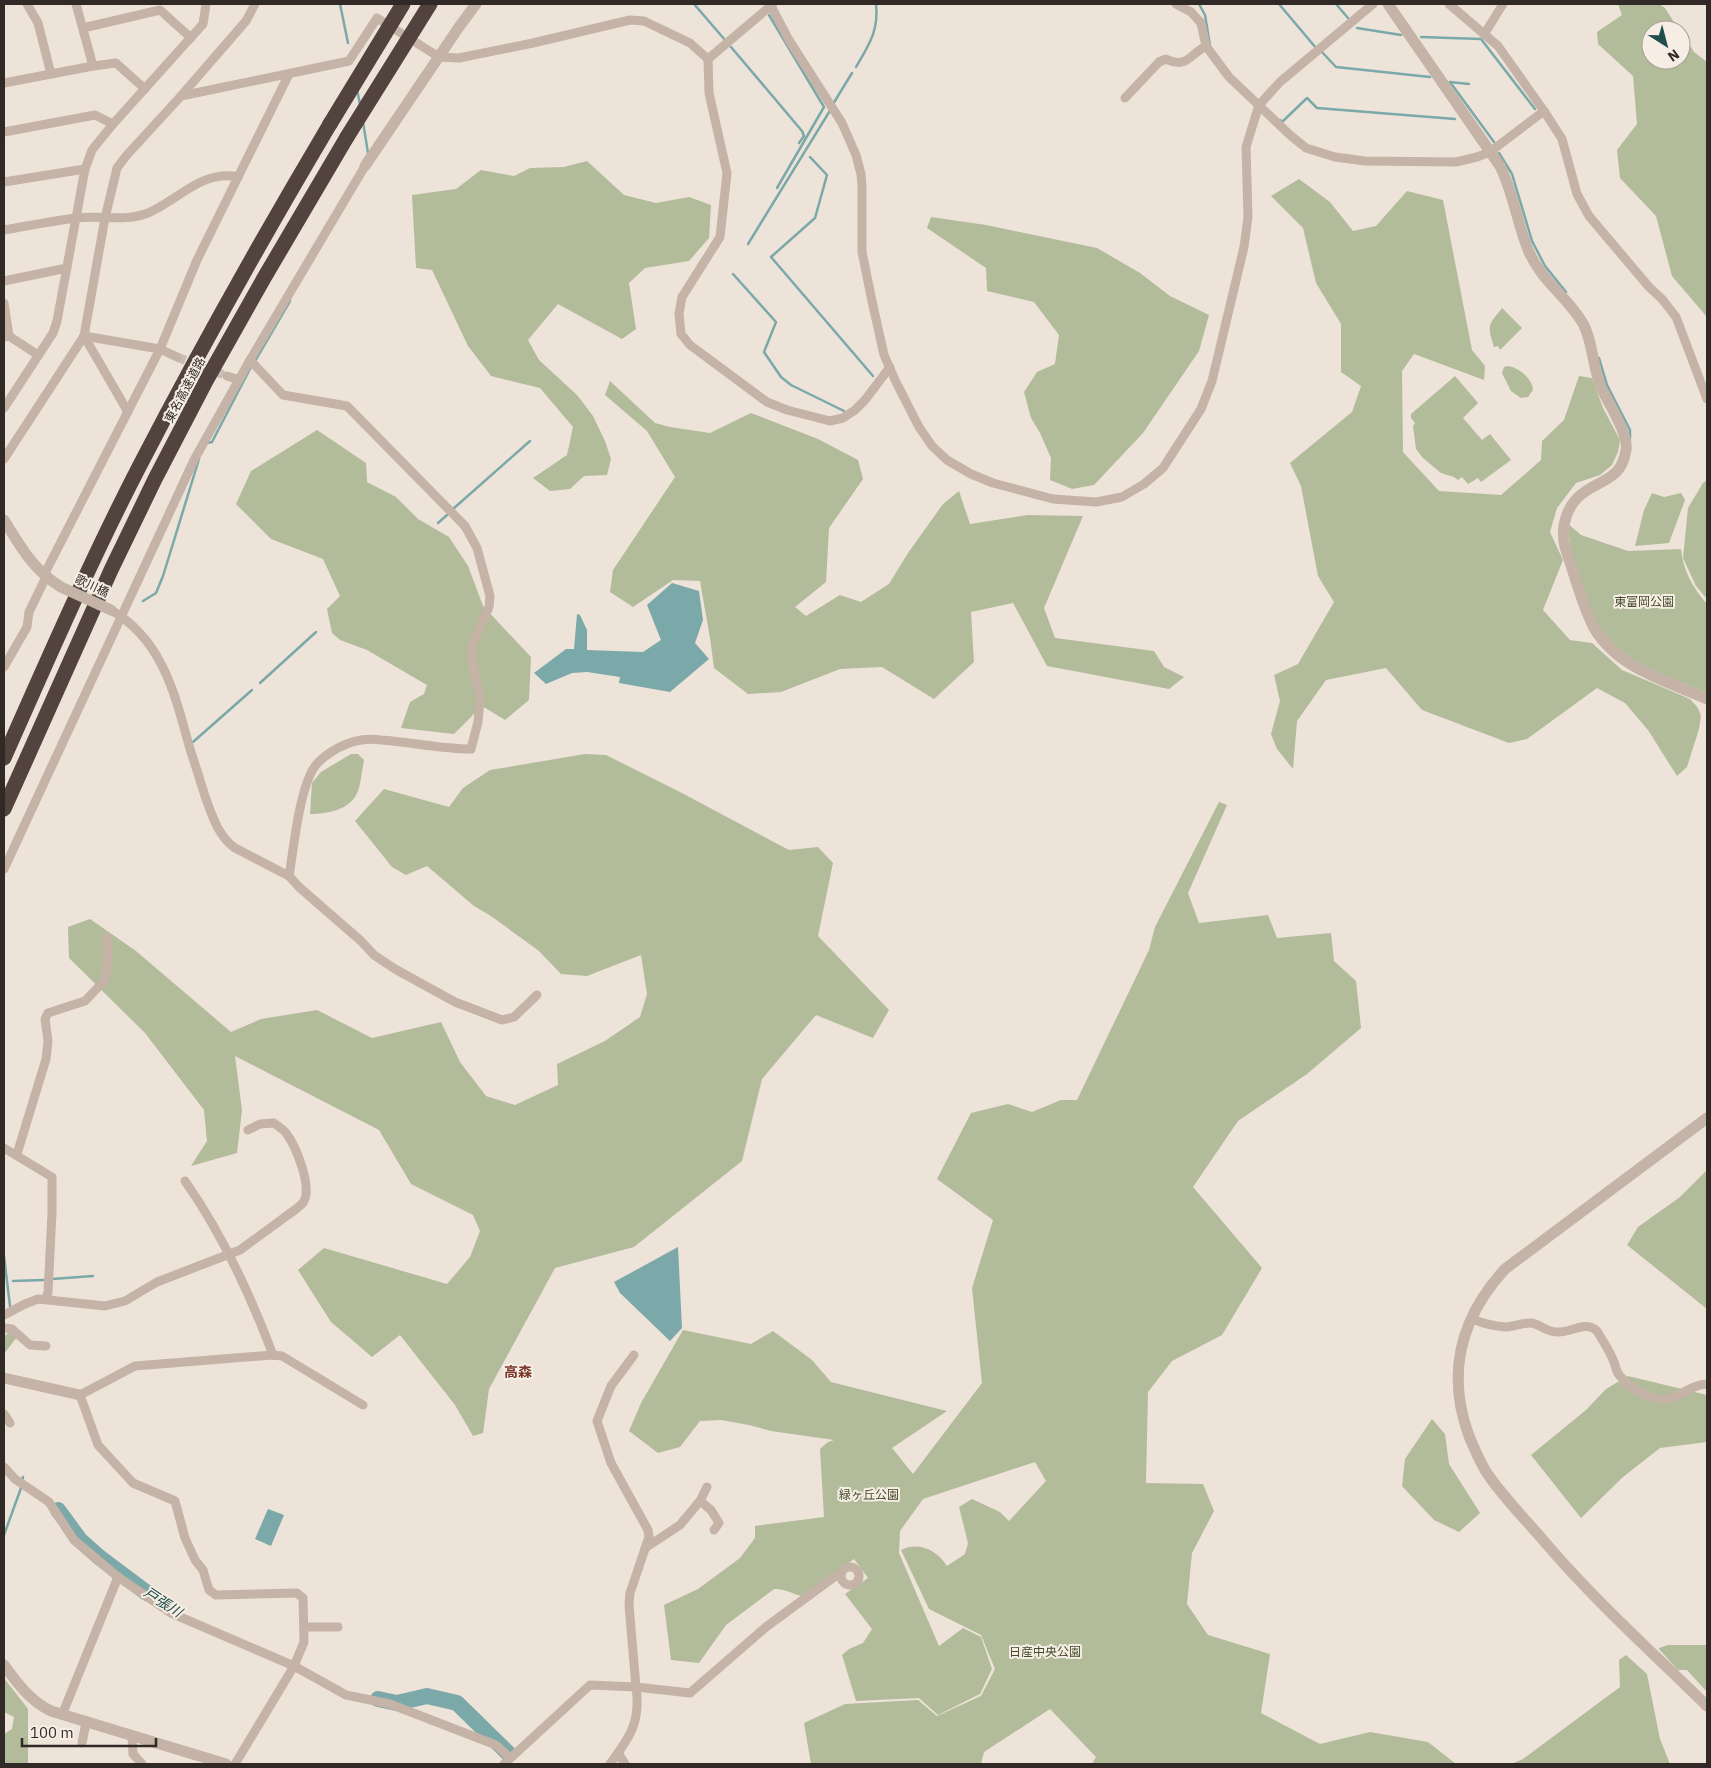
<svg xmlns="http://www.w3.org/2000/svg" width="1711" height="1768" font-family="'IBM Plex Sans','Noto Sans JP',sans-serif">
  <rect width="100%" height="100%" fill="#eee3d9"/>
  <!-- green -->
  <g fill="#b2bb9a">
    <path d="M1618,4H1659L1665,8L1679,30H1651V60H1681V32L1694,52L1707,62V317L1672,276L1656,216L1620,178L1617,150L1637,124L1633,76L1598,44L1597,32L1622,15Z"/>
    <path d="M587,161L624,195L656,203L689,197L711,205L709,238L689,261L645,268L629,283L636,329L622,339L558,304L528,340L539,360L577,395L593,416L605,441L611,459L607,475L584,476L570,489L550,491L533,478L567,455L573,427L540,388L491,376L468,346L432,270L416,268L412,195L456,189L481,170L514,176L530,168L564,167Z"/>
    <path d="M1299,179L1330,202L1353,231L1376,226L1407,191L1443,200L1472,350L1485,366L1484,380L1414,354L1402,371L1403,452L1439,491L1501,495L1541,460L1542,441L1564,420L1579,376L1592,378L1603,408L1620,440L1618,452L1612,465L1600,475L1576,483L1557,508L1550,532L1563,560L1543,610L1570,640L1592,643L1622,670L1690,699L1698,708L1701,716L1699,729L1687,767L1677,776L1648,730L1625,703L1597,688L1527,739L1509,743L1422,710L1386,668L1326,680L1297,721L1293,769L1277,749L1271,734L1280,701L1274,675L1298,664L1334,602L1318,576L1301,486L1290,463L1352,412L1361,386L1341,372V324L1316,283L1303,228L1271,196Z"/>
    <path d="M931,217L986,225L1097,248L1140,273L1170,296L1209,315L1199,351L1143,433L1094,485L1072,489L1050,480L1051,458L1040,433L1031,418L1024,392L1037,372L1055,364L1059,335L1034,302L987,291L986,268L927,228Z"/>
    <path d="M1502,308L1522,328L1500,350L1498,346L1494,347C1487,324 1488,326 1502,308Z"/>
    <path d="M1509,366C1520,369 1532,378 1533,390L1528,397L1521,398L1511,391L1502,373L1504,367Z"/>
    <path d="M1455,376L1478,403L1463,418L1482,440L1490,434L1511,460L1481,482L1478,478L1468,484L1462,477L1458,480L1454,477L1441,473L1423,458L1416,449L1413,426L1415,423L1411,418V414Z"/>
    <path d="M610,381L655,423L670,427L710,433L751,413L818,439L858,460L863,479L829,528L826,582L795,607L806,616L840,595L861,602L889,584L908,553L943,504L959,491L970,524L1028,515L1083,516L1044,608L1055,638L1154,651L1164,667L1184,677L1169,689L1047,666L1013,603L971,612L974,662L934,699L882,667L840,669L781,692L748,694L714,668L710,638L700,581L673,580L633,607L610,592L613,570L675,477L647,431L605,395Z"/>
    <path d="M317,430L366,463L367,482L396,497L418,519L449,537L468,566L483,606L531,657L529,700L505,720L482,706L454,734L401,728L410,702L424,694L427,685L367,650L340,640L332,633L327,609L340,596L323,559L271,539L236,504L251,471Z"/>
    <path d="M1707,480V599L1696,586L1683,558L1688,508L1703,483Z"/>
    <path d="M1652,493L1664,497L1681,493L1685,500L1669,543L1635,546L1644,510Z"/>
    <path d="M1567,523L1581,535L1628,551L1681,549C1683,571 1693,588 1707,604V693L1644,667L1617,648L1601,630L1592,615L1571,550Z"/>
    <path d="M351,754H358L364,760C362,770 361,782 358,791C351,810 327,814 310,814L312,783L321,772Z"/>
    <path d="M585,754L606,755L680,792L789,850L818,847L833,863L818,936L889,1010L873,1038L816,1015L762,1079L742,1161L634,1247L555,1268L489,1389L483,1433L473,1436L455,1405L400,1335L372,1357L331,1322L298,1270L324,1248L447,1284L470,1257L480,1231L473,1215L411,1184L379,1130L235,1056L242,1110L237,1153L191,1166L207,1141L204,1110L145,1033L69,958L68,927L90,919L136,951L231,1032L261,1019L317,1010L372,1038L441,1022L460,1062L486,1096L515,1105L558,1085L557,1064L605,1041L640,1017L647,994L641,955L587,976L561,974L539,951L491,916L474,906L427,866L406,875L392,867L355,821L384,789L449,807L463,788L490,770Z"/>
    <path d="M1219,802L1227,805L1188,893L1199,923L1268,915L1277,938L1331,933L1334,961L1356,981L1361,1028L1307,1074L1238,1121L1193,1187L1262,1268L1222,1335L1172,1361L1148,1392L1146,1483L1203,1484L1214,1511L1192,1553L1187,1604L1208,1635L1270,1654L1261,1713L1320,1744L1370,1732L1428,1742L1456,1764H1092L1096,1757L1050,1709L984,1752L981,1764H811L804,1723L845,1704L918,1700L937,1716L981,1696L995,1669L981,1635L929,1609L901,1550C919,1541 937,1550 947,1566L965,1554L968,1543L959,1507L972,1499L1000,1512L1009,1521L1046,1481L1035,1462L923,1499L900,1531L899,1553L939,1646L963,1628L981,1637L992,1669L980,1694L938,1715L919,1698L856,1701L842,1655L849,1649L863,1643L872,1629L845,1594L868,1578L854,1559L802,1596C793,1594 783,1588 774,1589L726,1625L699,1663L671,1660L664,1605L698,1589L740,1558L755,1538V1526L824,1517L820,1449L828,1442L834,1440L771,1431L749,1425L721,1420L700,1421L680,1447L658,1453L629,1431L641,1403L683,1330L751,1344L773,1331L812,1360L831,1382L947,1411L892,1448L913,1474L982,1383L972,1288L993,1220L937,1179L971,1113L1008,1104L1032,1112L1061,1100H1077L1149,950L1155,927Z"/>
    <path d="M1707,1170V1309L1627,1245L1638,1227L1680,1197Z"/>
    <path d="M10,1332L17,1337L4,1354C4,1345 1,1336 10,1332Z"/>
    <path d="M1628,1376L1707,1395V1442L1660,1448L1623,1477L1581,1518L1531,1455L1586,1410L1606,1389Z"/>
    <path d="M1432,1419L1445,1434L1449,1464L1480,1513L1459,1532L1434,1520L1402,1486L1405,1459Z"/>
    <path d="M1668,1645H1707V1692L1687,1670H1678L1659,1649V1648Z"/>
    <path d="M1626,1655L1647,1674L1660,1739L1670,1764H1511L1523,1759L1620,1687L1619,1660Z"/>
    <path d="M4,1678L28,1709V1764H4V1734L12,1729L14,1717L4,1712Z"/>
  </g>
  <!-- water -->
  <g fill="#7ba8a8">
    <path d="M672,583L699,591L703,620L695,643L709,659L670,692L619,683L620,677L587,672L572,673L546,684L534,673L566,649H574L577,614L580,615L587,630V650L643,652L661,640L647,605Z"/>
    <path d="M678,1247L682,1328L670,1341L620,1293L614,1282Z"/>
    <path d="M268,1509L284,1515L271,1546L255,1539Z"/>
  </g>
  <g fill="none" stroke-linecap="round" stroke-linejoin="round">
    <!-- stream -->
    <g stroke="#7ba8a8" stroke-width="2.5">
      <path d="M340,4L348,43"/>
      <path d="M694,4L725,40"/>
      <path d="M1199,4L1205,15L1210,46"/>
      <path d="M1279,4L1316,48"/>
      <path d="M1336,4L1348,18"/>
      <path d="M769,15L824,107L777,188"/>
      <path d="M1357,28L1401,35"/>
      <path d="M1421,37L1481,39L1535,109"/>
      <path d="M731,47L802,131L804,136L799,143"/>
      <path d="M1321,51L1336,67L1430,77"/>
      <path d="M856,67C869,45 879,30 876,4"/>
      <path d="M1450,82L1494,142"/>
      <path d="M1450,82L1469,84"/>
      <path d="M357,90L360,104"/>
      <path d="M833,104L852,73"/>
      <path d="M1280,120L1282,122L1307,98L1317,108L1455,119"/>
      <path d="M363,122L368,153"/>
      <path d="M1499,153L1512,174L1532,241L1545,266L1566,292"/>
      <path d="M810,157L827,175L815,218L771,257L873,376"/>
      <path d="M748,244L831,109"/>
      <path d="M733,274L776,322L764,352L781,377L791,385L844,411"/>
      <path d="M1599,358L1607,385L1630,430V438"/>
      <path d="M255,361L290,301"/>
      <path d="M207,443L212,442L252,365"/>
      <path d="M453,509L530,441"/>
      <path d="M438,523L447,515"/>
      <path d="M143,601L156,593L163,576L199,459"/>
      <path d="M260,683L316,632"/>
      <path d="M193,742L252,690"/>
      <path d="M4,1256L10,1306"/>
      <path d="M52,1279L93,1276"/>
      <path d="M13,1281L44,1280"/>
      <path d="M4,1535L21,1488L23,1477"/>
    </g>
    <!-- river -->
    <g stroke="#7ba8a8" stroke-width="16">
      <path d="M58,1510L80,1540L99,1557L147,1593"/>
      <path d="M378,1699L397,1703L427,1696L457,1703L508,1753"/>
    </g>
    <!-- minor-tunnel -->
    <path stroke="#c8beb5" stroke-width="9" stroke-dasharray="9 4.5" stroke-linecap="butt" d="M177,357L227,376"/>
    <!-- minor -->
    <g stroke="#c4b3a6" stroke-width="9">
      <path d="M76,4L93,66L116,63L145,89"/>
      <path d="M770,4L789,40L842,123L856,155L861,174L862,187V252L872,301L884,355L896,382L919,427L932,446L947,460L971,474L993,483L1053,499L1096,502L1122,497L1144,484L1163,468L1201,409L1212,381L1244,247L1248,217L1246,147L1259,105L1280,82L1373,4"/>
      <path d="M773,4L708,59L709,93L727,173L720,237L682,297L679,314L681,334L690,345L767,402L787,410L830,421L843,418L855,410L865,400L890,367"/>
      <path d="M1176,4L1191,12L1201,23L1206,46L1229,77L1290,135L1306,148L1335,157L1365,161L1456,162L1477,157L1490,152L1544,111L1562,139L1577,194L1589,216L1649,287L1662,299L1676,317L1707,399"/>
      <path d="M1449,4L1498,46L1544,111"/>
      <path d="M83,28L160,10L191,38"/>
      <path d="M1485,33L1503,4"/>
      <path d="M51,74L93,66"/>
      <path d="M4,83L51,74L38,23L27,4"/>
      <path d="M181,96L246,21L255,4"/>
      <path d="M1125,98L1159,62L1166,59C1187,69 1189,55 1206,46"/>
      <path d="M4,132L95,115L113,124"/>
      <path d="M4,182L85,169"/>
      <path d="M4,230C28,226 52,221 76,218C99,215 126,222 148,213C178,200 203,169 238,177"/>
      <path d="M4,281L67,268"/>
      <path d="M4,303L9,336"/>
      <path d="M84,336L160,349L177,357"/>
      <path d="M84,336L128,412"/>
      <path d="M4,337L9,336L38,355"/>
      <path d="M250,360L283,395L347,406L465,526L477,548L490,596L489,607L472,646V658L480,700L478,722L471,749C441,749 411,742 381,740C375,739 367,739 361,740C343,743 317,757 310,775C298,802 294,846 289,876"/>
      <path d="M227,376L239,380"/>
      <path d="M4,408L53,333L57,321L85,169L92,150L113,124L203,24L206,4"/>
      <path d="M4,459L84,336L105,218L117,168L126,156L181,96L349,61L377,18L439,57L459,58L533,43L630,20L644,21L690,43L708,59"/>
      <path d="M44,575L160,349L197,260L289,74"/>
      <path d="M111,610C163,640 175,695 190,749C195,764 200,780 205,796C212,815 218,836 235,848L289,876L299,887L361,941L374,955L395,969L455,1002L502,1020L514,1017L537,995"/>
      <path d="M4,667L27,627L29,612L46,577"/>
      <path d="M4,869L194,460L250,360L365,166"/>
      <path d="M4,1148L52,1177V1213L48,1293L45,1299"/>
      <path d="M17,1154L46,1059L48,1041L45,1019L48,1013L85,1001L105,980L108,959L107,938"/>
      <path d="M185,1181C223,1235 250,1294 273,1355"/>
      <path d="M4,1315L25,1304L38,1299L105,1306L125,1301L157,1282L240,1250L296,1209C298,1207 303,1204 304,1201C312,1186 296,1146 286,1133C283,1129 278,1126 274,1123L260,1124L248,1130"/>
      <path d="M1471,1318C1480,1323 1495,1326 1505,1327C1513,1327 1523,1322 1532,1323C1541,1325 1546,1332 1557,1332C1571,1333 1585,1320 1597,1331C1603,1341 1610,1351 1614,1362C1616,1367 1616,1372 1620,1376C1631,1389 1653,1403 1671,1398C1684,1394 1693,1384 1707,1384"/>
      <path d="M4,1328L12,1329L30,1345L46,1346"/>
      <path d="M634,1355L611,1386L597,1421L611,1463L648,1530L649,1537L630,1593L629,1605L636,1687L690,1693L766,1627L834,1577L841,1574"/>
      <path d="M4,1414L10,1423"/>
      <path d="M4,1467L15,1479L49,1502L74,1540L118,1577L171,1613L294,1666L346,1695L390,1704L496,1745L510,1758"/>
      <path d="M700,1501L707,1487"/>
      <path d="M645,1548L680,1525L700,1501L711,1510L719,1523L714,1530"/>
      <circle cx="850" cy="1576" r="9"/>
      <path d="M304,1627H338"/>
      <path d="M62,1715L118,1577"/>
      <path d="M132,1737L133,1754L142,1764"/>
      <path d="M82,1743L86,1723"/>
      <path d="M618,1753L625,1764"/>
      <path d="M235,1764L294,1666L304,1642L303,1598L297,1593L216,1595L209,1590L203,1570L195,1560L185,1538L175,1501L133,1483L98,1445L80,1395L135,1366L273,1355L282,1356L363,1405"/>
      <path d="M504,1764L590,1685L636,1687C641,1722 630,1737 610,1764"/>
    </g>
    <!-- tertiary -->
    <g stroke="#c4b3a6" stroke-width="11">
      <path d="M1388,4L1500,166C1514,194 1517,224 1529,252C1542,281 1567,297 1582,322C1592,337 1593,369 1601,387C1608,403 1629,434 1626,450C1622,477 1606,478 1586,491C1567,503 1560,526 1565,547C1574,573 1581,602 1593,626C1616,668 1667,681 1707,699"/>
      <path d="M365,166L459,27L476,4"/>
      <path d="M4,520C21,547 33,570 61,587"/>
      <path d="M1707,1118L1505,1269C1461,1317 1446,1373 1469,1436C1475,1450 1480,1464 1489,1476C1505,1499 1525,1519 1543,1540C1593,1599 1652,1652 1707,1706"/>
      <path d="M4,1378L80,1395"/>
      <path d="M4,1665C17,1683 30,1701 51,1711L226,1764"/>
    </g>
    <!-- motorway -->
    <g stroke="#52433e" stroke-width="15">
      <path d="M4,758C47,661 90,562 139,467C199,351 263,237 330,124"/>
      <path d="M4,809L111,570L155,479L206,381L264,278L347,137"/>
    </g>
    <!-- tertiary-bridge -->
    <path stroke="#c4b3a6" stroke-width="11" d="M61,587L111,610"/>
    <!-- motorway-bridge -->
    <g stroke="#52433e" stroke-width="15">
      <path d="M330,124L403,4"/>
      <path d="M347,137L430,4"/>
    </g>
  </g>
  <g text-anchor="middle" stroke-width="4" stroke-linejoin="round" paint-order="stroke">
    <!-- street labels -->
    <g font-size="12" fill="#312926" stroke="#f6ede4">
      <text transform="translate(185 390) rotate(-62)" y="4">東名高速道路</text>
      <text transform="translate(92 586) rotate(25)" y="4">歌川橋</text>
    </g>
    <!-- park labels -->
    <g font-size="12" fill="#434d2c" stroke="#f6ede4">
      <text x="1644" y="606">東富岡公園</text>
      <text x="869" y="1499">緑ヶ丘公園</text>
      <text x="1045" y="1656">日産中央公園</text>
    </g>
    <!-- neighbourhood labels -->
    <g font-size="14" font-weight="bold" fill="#783727" stroke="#f6ede4">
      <text x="518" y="1377">高森</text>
    </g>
    <!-- water labels -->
    <g font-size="14" font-style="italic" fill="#204d4e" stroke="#f6ede4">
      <text transform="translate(163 1602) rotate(33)" y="5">戸張川</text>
    </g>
  </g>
  <!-- border -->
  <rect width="1711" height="1768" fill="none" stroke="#312926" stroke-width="10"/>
  <!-- north arrow -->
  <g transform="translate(1666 45) rotate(144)"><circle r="24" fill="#f6ede4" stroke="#a79f98"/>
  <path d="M0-4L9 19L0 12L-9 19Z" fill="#204d4e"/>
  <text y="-8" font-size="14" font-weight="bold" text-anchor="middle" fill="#312926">N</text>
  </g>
  <!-- scale -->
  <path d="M22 1738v8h134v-8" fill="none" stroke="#312926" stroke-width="2.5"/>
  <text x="30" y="1738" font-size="15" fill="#312926" stroke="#f6ede4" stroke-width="4" paint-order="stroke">100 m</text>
</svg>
